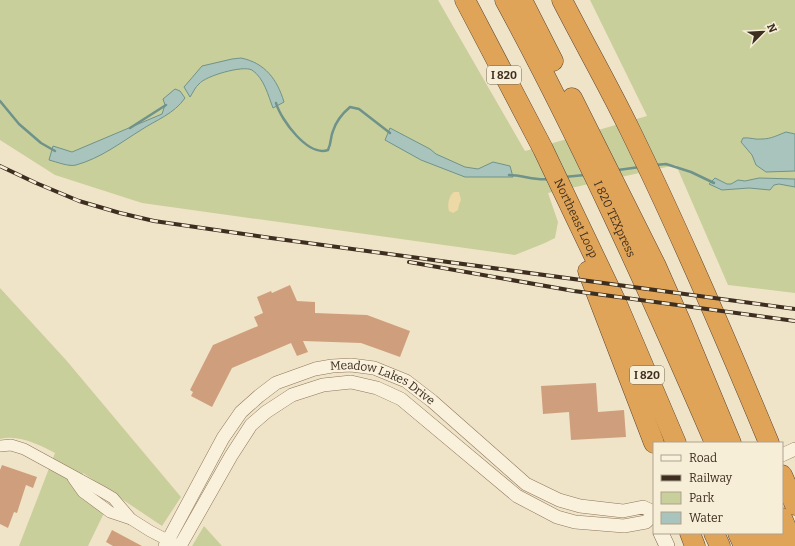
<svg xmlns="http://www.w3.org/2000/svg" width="795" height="546" font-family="Bitter,serif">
  <rect width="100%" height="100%" fill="#f0e4c8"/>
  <!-- green -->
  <g fill="#c9cf9b">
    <path d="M0,0H438L525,151L647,116L590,0H795V293L728,285L676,165L548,193L558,222L555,238L545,243L515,255L142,203L55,175L0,140Z"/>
    <path d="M0,288L66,360L181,497L162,526L83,473L75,489L104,513L88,546H19L55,453C40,445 18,434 0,439Z"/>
    <path d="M204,526L222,546H192Z"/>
  </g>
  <!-- sand -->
  <path fill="#ecd9a5" d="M454,192H459L461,200L459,205L458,210L453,213L449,211C447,205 449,195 454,192Z"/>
  <!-- water -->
  <g fill="#a9c4bc" stroke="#6f938a">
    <path d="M241,58C265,63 277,79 284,102L273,108C268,95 264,78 252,70C243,65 205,76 199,84C195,87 193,93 190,97L184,87L202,66L232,59Z"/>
    <path d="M175,89L180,91L185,98C174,114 156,120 141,130C120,143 101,158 76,165C69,167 57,162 49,160L53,146L72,152L162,114L165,105L163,99Z"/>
    <path d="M390,128L430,149L436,154L465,167L478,169L493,162L510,166L513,177H465L421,160L385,140Z"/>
    <path d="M786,132L795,134V171L766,172L756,165L752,155L741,142L743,138C749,137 755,140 762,139C771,139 778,135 786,132Z"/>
    <path d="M715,178L727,184H731L738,180L745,181L759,178L794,179H795V187L779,184L774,185L770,190L749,188L722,190L709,184Z"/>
  </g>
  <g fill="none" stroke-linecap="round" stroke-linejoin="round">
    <!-- stream -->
    <g stroke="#6f938a" stroke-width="2.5">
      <path d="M0,101L19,124L41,143L55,151"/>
      <path d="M276,103C281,120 308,157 328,150C332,141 330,138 333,131C336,121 343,113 350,107L359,109L390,133"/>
      <path d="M130,128L166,105"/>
      <path d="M655,165L666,164L691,172L714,183"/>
      <path d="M618,170L640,167"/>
      <path d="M509,175C523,175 535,181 549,179"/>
      <path d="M564,177L585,175"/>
    </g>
  </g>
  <!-- building -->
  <g fill="#cf9f7d">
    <path d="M290,285L297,301L315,302V313L367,315L410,331L400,357L361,343L303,341L308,352L297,356L291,343L232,368L212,407L191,396L193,392L190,390L213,345L258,326L254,317L263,313L257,297L271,291L272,293Z"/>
    <path d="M596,383L598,412L624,410L626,437L571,440L569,412L543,414L541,386Z"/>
    <path d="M2,465L37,477L33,488L26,485L17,513L14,512L8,528L0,524V470Z"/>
    <path d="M112,530L142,546H113L106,542Z"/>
  </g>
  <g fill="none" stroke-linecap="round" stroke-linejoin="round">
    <!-- minor casing -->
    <g stroke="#8d765c" stroke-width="12">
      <g id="minor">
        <path d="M0,446L11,445L24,449L101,491L113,498L131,519"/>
        <path d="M73,478L83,492L110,512L131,519L150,531L175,544"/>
      </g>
    </g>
    <!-- tertiary casing -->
    <g stroke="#8d765c" stroke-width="14">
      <g id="tertiary">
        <path d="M782,455L795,449"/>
        <path id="s1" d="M165,546L223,438L241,412L259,396L276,383L315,369L332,366L351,365L374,368L406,381L432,401L526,484L559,500L580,506L623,511L643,507L654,512"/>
        <path d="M180,546L231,456L251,425L266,412L292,395L323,385L351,382L377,388L401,399L517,496L557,517L575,522L624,526L646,522L654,514"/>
      </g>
    </g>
    <!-- secondary casing -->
    <g stroke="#6f573f" stroke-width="16">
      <path id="secondary" d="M661,533L667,546"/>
    </g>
    <!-- motorway casing -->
    <g stroke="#5b4430" stroke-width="21">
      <g id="motorway">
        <path id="s2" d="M465,0L543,149L617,304L676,443"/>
        <path id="s3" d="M505,0C583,144 650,293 715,443"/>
        <path d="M522,0L553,61"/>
        <path d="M562,0C584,43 608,85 629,128C680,232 725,337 769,443"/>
        <path d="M572,98L656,266L682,325L731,443"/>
        <path d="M588,271L654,443"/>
        <path d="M782,475L795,505"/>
        <path d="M782,518L794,546"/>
        <path d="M690,533L695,546"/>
        <path d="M714,533L720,546"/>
        <path d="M738,533L744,546"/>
        <path d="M754,533L759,546"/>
        <path d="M769,533L775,546"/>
      </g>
    </g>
    <!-- minor -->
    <use href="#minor" stroke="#faf1dc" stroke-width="11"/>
    <!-- tertiary -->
    <use href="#tertiary" stroke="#faf1dc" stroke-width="13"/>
    <!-- secondary -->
    <use href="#secondary" stroke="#faf1dc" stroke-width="15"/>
    <!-- motorway -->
    <use href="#motorway" stroke="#e0a458" stroke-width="20"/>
    <!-- rail casing -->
    <g stroke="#3d2e20" stroke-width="4">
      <g id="rail">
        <path d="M0,166L36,183L79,201L120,213L154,221L271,238L795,309"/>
        <path d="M409,262L574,291L795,321"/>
      </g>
    </g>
    <!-- rail -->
    <use href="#rail" stroke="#f7eed8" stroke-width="2.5" stroke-dasharray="8" stroke-linecap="butt"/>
  </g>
  <g text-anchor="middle" stroke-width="3.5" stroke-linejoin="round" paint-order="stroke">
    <!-- shield labels -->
    <g fill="#f7eed8" stroke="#756857" stroke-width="1">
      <rect x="487" y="66" width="34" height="18" rx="3"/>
      <rect x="630" y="366" width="34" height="18" rx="3"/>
    </g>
    <g font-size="11" font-weight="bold" fill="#3d2e20">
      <text x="504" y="79">I 820</text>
      <text x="647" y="379">I 820</text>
    </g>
    <!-- street labels -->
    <g font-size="12" fill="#3d2e20" stroke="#f7eed8">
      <text dy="4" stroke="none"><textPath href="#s2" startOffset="245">Northeast Loop</textPath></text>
      <text dy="4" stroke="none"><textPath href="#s3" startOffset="245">I 820 TEXpress</textPath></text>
      <text dy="4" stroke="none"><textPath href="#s1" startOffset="313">Meadow Lakes Drive</textPath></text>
    </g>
  </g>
  <!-- legend -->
  <rect x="653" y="442" width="130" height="92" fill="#f7eed8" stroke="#ada18e"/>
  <rect x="661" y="455" width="20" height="6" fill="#faf1dc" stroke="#ada18e"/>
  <text x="689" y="462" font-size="12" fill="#3d2e20">Road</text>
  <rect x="661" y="475" width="20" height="6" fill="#3d2e20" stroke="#ada18e"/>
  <text x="689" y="482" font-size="12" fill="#3d2e20">Railway</text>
  <rect x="661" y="492" width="20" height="12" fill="#c9cf9b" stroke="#ada18e"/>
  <text x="689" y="502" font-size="12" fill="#3d2e20">Park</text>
  <rect x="661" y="512" width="20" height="12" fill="#a9c4bc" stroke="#ada18e"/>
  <text x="689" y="522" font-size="12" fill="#3d2e20">Water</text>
  <!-- north arrow -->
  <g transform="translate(763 32) rotate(66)" stroke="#f7eed8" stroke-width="3" paint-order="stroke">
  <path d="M0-3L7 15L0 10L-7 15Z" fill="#3d2e20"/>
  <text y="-6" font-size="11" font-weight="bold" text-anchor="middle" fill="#3d2e20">N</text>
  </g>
</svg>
